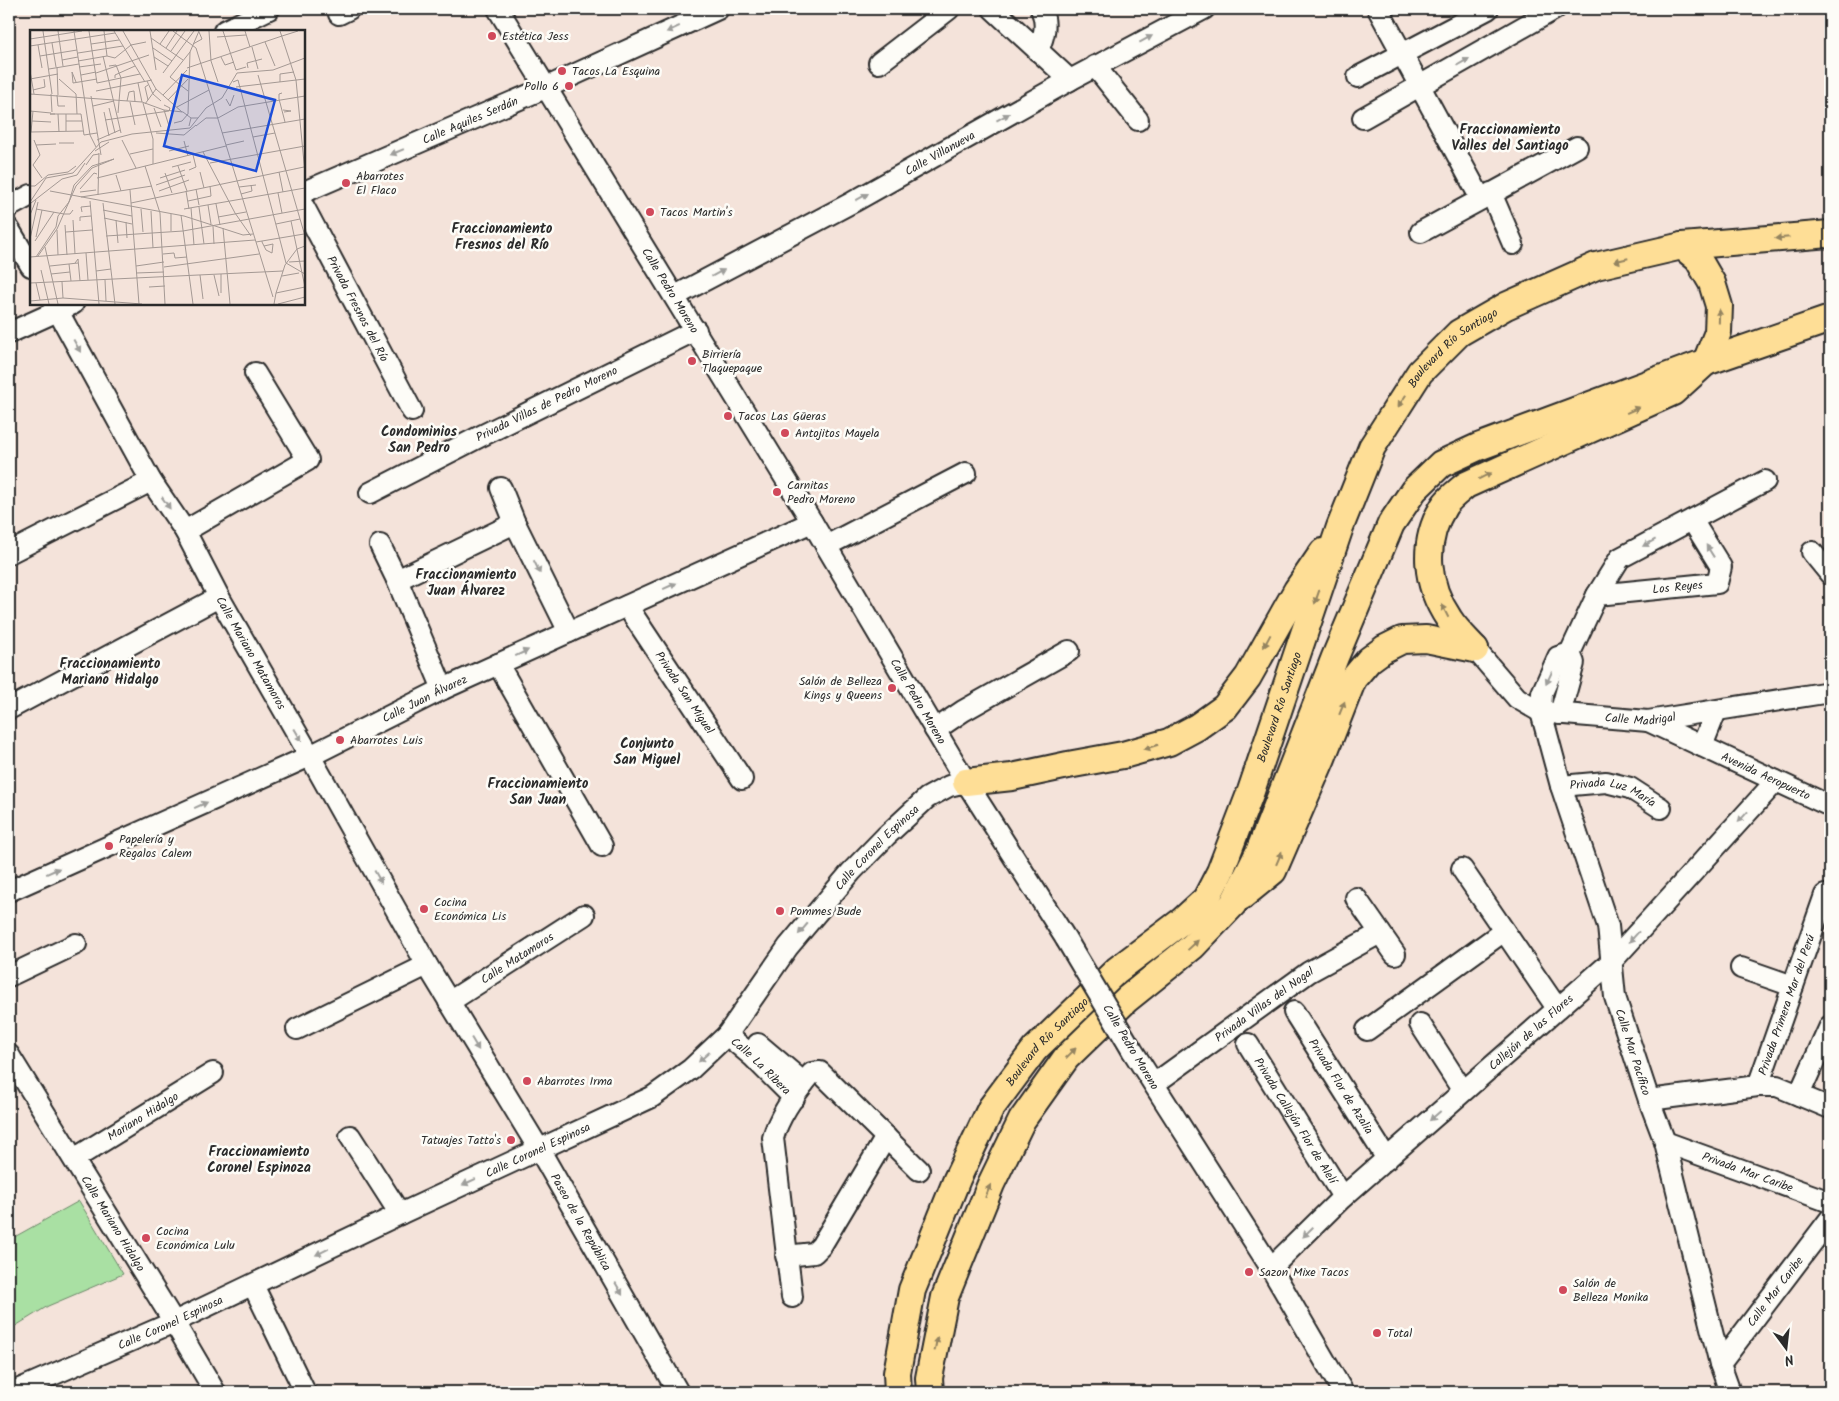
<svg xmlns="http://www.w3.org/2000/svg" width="1839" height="1401" font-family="Kalam,sans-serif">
  <rect width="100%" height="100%" fill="#f4e3da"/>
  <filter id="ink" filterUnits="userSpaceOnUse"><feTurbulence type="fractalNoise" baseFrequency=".02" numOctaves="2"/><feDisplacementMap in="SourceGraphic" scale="10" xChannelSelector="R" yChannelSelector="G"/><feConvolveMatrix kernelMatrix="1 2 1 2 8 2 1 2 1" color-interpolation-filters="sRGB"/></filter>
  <g filter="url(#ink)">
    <!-- green -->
    <path fill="#a9e0a3" stroke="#6a8667" d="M79,1201L123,1274L48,1306L9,1330V1240Z"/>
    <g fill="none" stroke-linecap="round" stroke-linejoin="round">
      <!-- minor casing -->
      <g stroke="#2b2b2b" stroke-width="24">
        <g id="minor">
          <path id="s1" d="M498,9L812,522L966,782L1066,939"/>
          <path d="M993,9L1070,80"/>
          <path d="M1378,9L1481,199"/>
          <path d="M339,14L349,9"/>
          <path d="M224,31L269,9"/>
          <path d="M1038,51C1044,36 1048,24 1041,9"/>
          <path d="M879,63L949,9"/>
          <path d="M1095,66L1138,120"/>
          <path d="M1358,77L1488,9"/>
          <path d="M1363,118L1555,9"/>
          <path id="s2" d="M304,192L545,88L718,9"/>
          <path d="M1491,193L1513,244"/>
          <path d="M9,207L31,195"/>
          <path id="s3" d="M304,207L412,411"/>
          <path d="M9,229L31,266"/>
          <path d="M1421,232L1577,147"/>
          <path id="s4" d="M675,296L853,202L1070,80L1204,9"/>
          <path id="s5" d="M54,304L151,481L185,531L219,597L310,756L427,965L539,1149L678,1392"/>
          <path d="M9,333L73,304"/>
          <path d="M501,488L515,523L569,632"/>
          <path id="s6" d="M370,493L479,437L696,330"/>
          <path d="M185,531L308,460L255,373"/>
          <path d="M380,545L397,580L443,689"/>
          <path d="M826,546L966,473"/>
          <path d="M1812,552L1830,574"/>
          <path d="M9,553L151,481"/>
          <path d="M397,580L515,523"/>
          <path id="s7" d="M1597,595L1717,583L1721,567L1692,520"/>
          <path id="s8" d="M627,606L742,779"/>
          <path id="s9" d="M1475,649L1517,698L1541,712L1648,721L1830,692"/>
          <path d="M498,664L602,846"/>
          <path d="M9,709L219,597"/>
          <path d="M1560,714L1574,663L1570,653"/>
          <path id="s10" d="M1648,721L1830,806"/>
          <path d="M935,730L963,711L1069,651"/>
          <path d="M1702,746L1716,711"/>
          <path id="s11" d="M1561,786L1606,782L1630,788L1661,808"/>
          <path d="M1462,869L1557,1008"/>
          <path id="s12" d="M9,891L310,756L443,689L812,522"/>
          <path d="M1356,898L1395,954"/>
          <path d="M1741,968L1793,986"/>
          <path d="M9,976L76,944"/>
          <path id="s13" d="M449,1002L584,915"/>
          <path id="s14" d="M1294,1012L1387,1159"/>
          <path d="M1420,1024L1463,1091"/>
          <path d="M297,1029L427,965"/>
          <path d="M1367,1030L1504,931"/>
          <path id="s15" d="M727,1035L752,1056L794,1098"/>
          <path d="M758,1044L804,1083"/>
          <path id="s16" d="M1248,1044L1343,1197"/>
          <path d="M1132,1050L1271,1268L1343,1392"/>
          <path id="s17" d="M9,1055L174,1322L215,1392"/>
          <path id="s18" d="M1154,1084L1309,972L1380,933"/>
          <path id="s19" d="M1758,1086L1825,895"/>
          <path d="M1799,1095L1830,1026"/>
          <path d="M1649,1100L1758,1086H1777L1830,1108"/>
          <path d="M350,1136L400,1214"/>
          <path id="s20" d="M1665,1142L1830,1202"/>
          <path id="s21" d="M74,1159L213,1073"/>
          <path d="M786,1256L814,1253L821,1246L886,1137"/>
          <path id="s22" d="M1271,1268L1343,1197L1612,961L1776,781"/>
          <path d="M253,1285L305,1392"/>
          <path d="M792,1297L773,1138C779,1115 797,1091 812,1073L820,1072L919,1170"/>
          <path id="s23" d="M1720,1364L1830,1219"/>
          <path id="s24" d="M13,1392L174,1322L400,1214L652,1097L691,1069L727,1035L788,947L851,872L886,836L927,798L949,786L966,782"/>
          <path d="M1730,1392L1720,1364L1665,1142L1649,1100L1615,997L1608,926L1561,786L1541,712L1542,693L1558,657L1570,653L1597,595L1620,558L1765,481"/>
        </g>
      </g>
      <!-- major casing -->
      <g stroke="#2b2b2b" stroke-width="30">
        <g id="major">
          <path d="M1475,649C1466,639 1456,630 1449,619C1426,585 1421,543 1444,506C1449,498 1459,491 1466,485L1673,392L1706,362L1718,332L1719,306L1712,283L1698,259L1682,246"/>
          <path d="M966,782L1012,777L1068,765L1123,755L1169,742L1197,727L1225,707L1248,677L1297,590L1323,552"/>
          <path d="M1241,897L1273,871L1322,758L1353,679L1369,660L1384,649L1402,640L1426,639L1475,649"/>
          <path id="s25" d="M898,1392L897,1373L912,1290L957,1179L991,1108L1035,1049L1117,970L1182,921L1206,899L1220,872L1251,791L1340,527L1372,447L1420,372L1459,333L1506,306L1596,266L1682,246L1830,234"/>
          <path d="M930,1392L929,1378L945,1297L991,1184L1022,1120L1066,1058L1127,999L1193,946L1233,904L1259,852L1335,657L1391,524L1414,490L1441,464L1478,447L1706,362L1830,319"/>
        </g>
      </g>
      <!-- minor -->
      <use href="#minor" stroke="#fdfcf7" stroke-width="20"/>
      <!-- major -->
      <use href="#major" stroke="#fede96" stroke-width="26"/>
      <!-- minor-bridge casing -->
      <g stroke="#2b2b2b" stroke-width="24" stroke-linecap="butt">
        <path id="minor-bridge" d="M1066,939L1132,1050"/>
      </g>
      <!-- minor-bridge -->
      <use href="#minor-bridge" stroke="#fdfcf7" stroke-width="20"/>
    </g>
    <!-- one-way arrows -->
    <defs><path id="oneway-solid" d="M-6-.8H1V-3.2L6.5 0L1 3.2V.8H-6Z" transform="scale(1.25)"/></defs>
    <g fill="#9e9e9b">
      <use href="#oneway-solid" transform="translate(673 29) rotate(155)"/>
      <use href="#oneway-solid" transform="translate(1146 39) rotate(-28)"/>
      <use href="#oneway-solid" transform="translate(1463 62) rotate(-30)"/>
      <use href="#oneway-solid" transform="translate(1003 117) rotate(-29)"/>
      <use href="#oneway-solid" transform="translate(397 152) rotate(157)"/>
      <use href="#oneway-solid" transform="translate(862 197) rotate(-29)"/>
      <use href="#oneway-solid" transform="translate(718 273) rotate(-28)"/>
      <use href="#oneway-solid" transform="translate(77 346) rotate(61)"/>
      <use href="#oneway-solid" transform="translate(166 503) rotate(55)"/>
      <use href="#oneway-solid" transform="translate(1649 543) rotate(152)"/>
      <use href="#oneway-solid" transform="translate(1710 551) rotate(-122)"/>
      <use href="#oneway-solid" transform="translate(537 567) rotate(64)"/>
      <use href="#oneway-solid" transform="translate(670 586) rotate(-24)"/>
      <use href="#oneway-solid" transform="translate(522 653) rotate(-25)"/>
      <use href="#oneway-solid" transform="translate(1549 678) rotate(115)"/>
      <use href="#oneway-solid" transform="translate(298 735) rotate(60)"/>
      <use href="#oneway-solid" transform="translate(201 805) rotate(-24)"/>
      <use href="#oneway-solid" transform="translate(1743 817) rotate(132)"/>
      <use href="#oneway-solid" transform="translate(53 871) rotate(-24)"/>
      <use href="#oneway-solid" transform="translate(378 877) rotate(61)"/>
      <use href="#oneway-solid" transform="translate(803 929) rotate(130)"/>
      <use href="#oneway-solid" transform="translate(1634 937) rotate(132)"/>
      <use href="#oneway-solid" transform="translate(475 1044) rotate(59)"/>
      <use href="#oneway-solid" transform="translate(704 1057) rotate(138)"/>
      <use href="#oneway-solid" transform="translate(1435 1116) rotate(139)"/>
      <use href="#oneway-solid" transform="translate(469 1182) rotate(155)"/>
      <use href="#oneway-solid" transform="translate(1308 1232) rotate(135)"/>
      <use href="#oneway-solid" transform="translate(322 1252) rotate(154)"/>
      <use href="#oneway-solid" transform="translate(619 1289) rotate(60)"/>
    </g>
    <g fill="#948460">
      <use href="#oneway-solid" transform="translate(1782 238) rotate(175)"/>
      <use href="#oneway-solid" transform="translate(1621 260) rotate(167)"/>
      <use href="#oneway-solid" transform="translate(1719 316) rotate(-89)"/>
      <use href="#oneway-solid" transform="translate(1402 401) rotate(123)"/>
      <use href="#oneway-solid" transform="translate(1633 410) rotate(-24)"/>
      <use href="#oneway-solid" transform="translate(1485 476) rotate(-26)"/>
      <use href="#oneway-solid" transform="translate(1317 597) rotate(109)"/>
      <use href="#oneway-solid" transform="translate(1445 611) rotate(-117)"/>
      <use href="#oneway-solid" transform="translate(1267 641) rotate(118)"/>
      <use href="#oneway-solid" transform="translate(1342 708) rotate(-68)"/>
      <use href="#oneway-solid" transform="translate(1151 747) rotate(163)"/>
      <use href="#oneway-solid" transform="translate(1279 858) rotate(-67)"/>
      <use href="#oneway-solid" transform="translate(1193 945) rotate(-43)"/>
      <use href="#oneway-solid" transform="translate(1071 1053) rotate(-45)"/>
      <use href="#oneway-solid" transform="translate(988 1191) rotate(-68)"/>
      <use href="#oneway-solid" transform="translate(936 1344) rotate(-79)"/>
    </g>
  </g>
  <!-- markers -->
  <g fill="#d1495b" stroke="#fdfcf7" stroke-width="2">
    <circle cx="492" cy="36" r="5"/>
    <circle cx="562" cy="71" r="5"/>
    <circle cx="569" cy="86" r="5"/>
    <circle cx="346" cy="183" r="5"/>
    <circle cx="650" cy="212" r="5"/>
    <circle cx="692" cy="361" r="5"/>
    <circle cx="728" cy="416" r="5"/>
    <circle cx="785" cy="433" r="5"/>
    <circle cx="777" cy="492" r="5"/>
    <circle cx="892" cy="688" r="5"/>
    <circle cx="340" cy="740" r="5"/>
    <circle cx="109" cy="846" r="5"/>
    <circle cx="424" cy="909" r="5"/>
    <circle cx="780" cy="911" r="5"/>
    <circle cx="527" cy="1081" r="5"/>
    <circle cx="511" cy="1140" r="5"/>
    <circle cx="146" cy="1238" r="5"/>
    <circle cx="1249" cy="1272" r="5"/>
    <circle cx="1563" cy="1290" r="5"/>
    <circle cx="1377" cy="1333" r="5"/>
  </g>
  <g text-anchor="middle" stroke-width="5" stroke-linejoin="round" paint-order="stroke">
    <!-- poi labels -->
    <g font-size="12" fill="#2b2b2b" stroke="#fdfcf7" text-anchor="start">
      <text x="502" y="40">Estética Jess</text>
      <text x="572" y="75">Tacos La Esquina</text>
      <text x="559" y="90" text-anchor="end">Pollo 6</text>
      <text x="356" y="180">Abarrotes<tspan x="356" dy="14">El Flaco</tspan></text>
      <text x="660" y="216">Tacos Martin's</text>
      <text x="702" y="358">Birriería<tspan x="702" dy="14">Tlaquepaque</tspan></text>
      <text x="738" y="420">Tacos Las Güeras</text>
      <text x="795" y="437">Antojitos Mayela</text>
      <text x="787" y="489">Carnitas<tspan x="787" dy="14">Pedro Moreno</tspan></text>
      <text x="882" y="685" text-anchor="end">Salón de Belleza<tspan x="882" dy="14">Kings y Queens</tspan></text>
      <text x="350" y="744">Abarrotes Luis</text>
      <text x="119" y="843">Papelería y<tspan x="119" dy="14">Regalos Calem</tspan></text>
      <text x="434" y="906">Cocina<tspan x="434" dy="14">Económica Lis</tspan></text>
      <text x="790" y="915">Pommes Bude</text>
      <text x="537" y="1085">Abarrotes Irma</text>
      <text x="501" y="1144" text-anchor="end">Tatuajes Tatto's</text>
      <text x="156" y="1235">Cocina<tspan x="156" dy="14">Económica Lulu</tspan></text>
      <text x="1259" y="1276">Sazon Mixe Tacos</text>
      <text x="1573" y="1287">Salón de<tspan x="1573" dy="14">Belleza Monika</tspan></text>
      <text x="1387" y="1337">Total</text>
    </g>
    <!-- street labels -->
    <g font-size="12" fill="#2b2b2b" stroke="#fdfcf7">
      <text dy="4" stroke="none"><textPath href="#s2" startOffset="181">Calle Aquiles Serdán</textPath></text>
      <text dy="4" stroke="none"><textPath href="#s4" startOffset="301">Calle Villanueva</textPath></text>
      <text dy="4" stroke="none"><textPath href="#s1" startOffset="330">Calle Pedro Moreno</textPath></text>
      <text dy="4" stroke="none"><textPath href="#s3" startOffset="115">Privada Fresnos del Río</textPath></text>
      <text dy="4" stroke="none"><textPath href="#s25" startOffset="1215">Boulevard Río Santiago</textPath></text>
      <text dy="4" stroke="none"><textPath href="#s6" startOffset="198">Privada Villas de Pedro Moreno</textPath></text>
      <text dy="4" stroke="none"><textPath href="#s7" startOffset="81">Los Reyes</textPath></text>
      <text dy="4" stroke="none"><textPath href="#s5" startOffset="401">Calle Mariano Matamoros</textPath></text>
      <text dy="4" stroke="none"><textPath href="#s8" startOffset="104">Privada San Miguel</textPath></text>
      <text dy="4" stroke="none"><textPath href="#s12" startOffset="458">Calle Juan Álvarez</textPath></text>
      <text dy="4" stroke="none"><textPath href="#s1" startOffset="810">Calle Pedro Moreno</textPath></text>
      <text dy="4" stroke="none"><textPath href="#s25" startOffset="809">Boulevard Río Santiago</textPath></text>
      <text dy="4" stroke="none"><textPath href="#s9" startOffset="192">Calle Madrigal</textPath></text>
      <text dy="4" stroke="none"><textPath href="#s10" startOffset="130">Avenida Aeropuerto</textPath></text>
      <text dy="4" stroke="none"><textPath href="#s11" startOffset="54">Privada Luz María</textPath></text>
      <text dy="4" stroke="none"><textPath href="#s24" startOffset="1042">Calle Coronel Espinosa</textPath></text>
      <text dy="4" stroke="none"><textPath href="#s13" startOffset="81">Calle Matamoros</textPath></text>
      <text dy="4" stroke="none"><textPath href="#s19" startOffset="86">Privada Primera Mar del Perú</textPath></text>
      <text dy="4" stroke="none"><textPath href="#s18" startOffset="136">Privada Villas del Nogal</textPath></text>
      <text dy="4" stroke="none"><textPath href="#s22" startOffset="351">Callejón de las Flores</textPath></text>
      <text dy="4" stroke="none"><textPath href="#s25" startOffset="389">Boulevard Río Santiago</textPath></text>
      <text transform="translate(1131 1047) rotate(59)" y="4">Calle Pedro Moreno</text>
      <text transform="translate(1633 1052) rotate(72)" y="4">Calle Mar Pacífico</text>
      <text dy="4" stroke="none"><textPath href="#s15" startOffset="46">Calle La Ribera</textPath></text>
      <text dy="4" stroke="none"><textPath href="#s14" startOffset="88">Privada Flor de Azalia</textPath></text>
      <text dy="4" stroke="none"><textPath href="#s21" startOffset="81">Mariano Hidalgo</textPath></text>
      <text dy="4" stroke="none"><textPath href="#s16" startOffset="90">Privada Callejón Flor de Alelí</textPath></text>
      <text dy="4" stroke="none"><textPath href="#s24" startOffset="578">Calle Coronel Espinosa</textPath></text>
      <text dy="4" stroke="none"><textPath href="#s20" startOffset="88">Privada Mar Caribe</textPath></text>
      <text dy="4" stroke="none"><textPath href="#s5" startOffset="1059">Paseo de la República</textPath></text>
      <text dy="4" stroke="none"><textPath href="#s17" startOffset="198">Calle Mariano Hidalgo</textPath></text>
      <text dy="4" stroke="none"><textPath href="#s23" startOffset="91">Calle Mar Caribe</textPath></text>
      <text dy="4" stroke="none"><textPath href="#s24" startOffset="172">Calle Coronel Espinosa</textPath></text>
    </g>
    <!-- neighbourhood labels -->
    <g font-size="14" font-weight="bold" fill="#2b2b2b" stroke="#fdfcf7">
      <text x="1510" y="134">Fraccionamiento<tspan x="1510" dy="16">Valles del Santiago</tspan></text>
      <text x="502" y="233">Fraccionamiento<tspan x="502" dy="16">Fresnos del Río</tspan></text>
      <text x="419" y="436">Condominios<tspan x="419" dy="16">San Pedro</tspan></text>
      <text x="466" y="579">Fraccionamiento<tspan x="466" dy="16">Juan Álvarez</tspan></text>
      <text x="110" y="668">Fraccionamiento<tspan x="110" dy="16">Mariano Hidalgo</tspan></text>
      <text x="647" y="748">Conjunto<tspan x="647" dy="16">San Miguel</tspan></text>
      <text x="538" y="788">Fraccionamiento<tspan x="538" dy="16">San Juan</tspan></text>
      <text x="259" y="1156">Fraccionamiento<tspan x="259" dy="16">Coronel Espinoza</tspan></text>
    </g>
  </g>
  <!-- overview -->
  <g transform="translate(30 30)">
    <rect width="275" height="275" fill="#f4e3da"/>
    <path fill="none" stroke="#a49994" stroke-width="1" d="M13,1L22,64M28,1L33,36M44,1L60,105L66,117M59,1L67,53L110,44M74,1L77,26M84,1L115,52M93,1L126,59L152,82M120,1L126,40M143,1L166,18L243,267M179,1L181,31L188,52M193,1L206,40L216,37M215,1L220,17M250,1L266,50L275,143M252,6L268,1M187,7L216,5M121,8L153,30M0,9L52,1M235,12L245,36M22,13L26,37M61,14L89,10M130,14L139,1M163,14L172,9L169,2M8,15L12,38M0,16L85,3M222,17L228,39M123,18L142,31M136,18L147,1M141,21L155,1M48,23L93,16M10,26L47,20M73,26L91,103M124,27L138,36M191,27L195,35L204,32M32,30L48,27M48,31L77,26L85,28L101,15L116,12M79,36L86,35L91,48L88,83M27,37L28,65M49,37L71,34M157,38L252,6M218,38L217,33L232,29M19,39L49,34M0,41L4,64M66,43L119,25M133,43L164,1M51,45L66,42M228,45L275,206M85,48V45L105,36M0,49L28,44M29,49L46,64L47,84M117,51L123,64L131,71M46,52L42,42L43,53L67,49M203,52L208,50L256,233L275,244M250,52V44L264,42M108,53L112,72M118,55L115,57L118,70M206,57L275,49M3,60L15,57L14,49M66,61L122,50M158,61L140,47L160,22L169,1M252,63L249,64V69L255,92M0,64L112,72L134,80L153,82L161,88M21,64L22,82M27,65L28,76H35M133,65L157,40M61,66L71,125M196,69L200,76L204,65M138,70L158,49M97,71L99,62L104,61L105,72M100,72L105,95M113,73L123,109V134M115,74L126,59M63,76L84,71M147,77L179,60M79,78L85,103M124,78L131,97M134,80L139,96M253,80L261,81L254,82M0,81L21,83M3,81L1,102L53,101M74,82L79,106M25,84H20H51L54,105L67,103M28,84L29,102M36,84V101M188,88L208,77L275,66M75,90L139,81L140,78L134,75M2,91L21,92M36,91H52M144,93L152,91L158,84L160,22M159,96L161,88H168M166,96L176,88H188M126,103L154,105L166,95M192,103L275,89M223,107L245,103M4,110L10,125L3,135L12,148M67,110L90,100M92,110L106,138M154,111L158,126M29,113H44M6,115L26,114M196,115L214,111M65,121L79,112M139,121L159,116M173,122L205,183L221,206M100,124L123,119M180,133L275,116M56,135L63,125L69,124M115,136L130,183L135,274M148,136L157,161M142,137L161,132M159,140L166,137L163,125M170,142L174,158M249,142L253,162M135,143L142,163M86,145L91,161M67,148L196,116M130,148L155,140M126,155L155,145M0,156H5L18,145L38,142L46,136M209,157L226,155M50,159L64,143L67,144M166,159L169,175M100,160L109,274M20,161L154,186L213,205L223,204M129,161L159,150M156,161L159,179M50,162L66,160M248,163L252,183M211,164L222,161L221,155M68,165L69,123M51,167L122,156M60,171L69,274M158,171L181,166L180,156M0,172L16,148L43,143L71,112L102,104L160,98L176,78L192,68L207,43L243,40L275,28M1,173L32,149L47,145L55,133M73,173L85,274M101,173L274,137M186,174L190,195M178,175L181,194M169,177L174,214M161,178L164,215M6,179L34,184H40L43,180M111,179L113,202M154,179L275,158M73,180L102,186M121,181L123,218M52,182L51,177L61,176M141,184V201M0,185L6,170M151,185L163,274M188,187L216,182M74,188L102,194M43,190L45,224M86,190L88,213M50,191V187L61,186M261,191L275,257M96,192L97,208M246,194L270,189M35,195L37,225M183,196L184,214M193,198L200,274M27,200L28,225M36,202L62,200M76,206L153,201L275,179M6,207L12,180M0,209L8,172M5,211L24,182M232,211V212L236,220L242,223L243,214L234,216M226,212L274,204M15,217L28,274M56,223L58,250M133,224L144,223L145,228L157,227M0,227L225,210M6,227L26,197L28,186L39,172L44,155L62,136L84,129L62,138L46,156L27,199L8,226M259,232L275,231M45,233L48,229L50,251M39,234L41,251M20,236L48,233M106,236L134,232M134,237L229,224M11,240L19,274M66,241L81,239M106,243L134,242M21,244L40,242M191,244V263M170,245L173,269M184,245L189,266M252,246L269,243M75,250L76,271M32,252L33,268M0,253L253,241M6,253L10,270M119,257L135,256M246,263L255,235L267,219L275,216M0,271L33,268L112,274M244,274L246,263L275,257M248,274L275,267"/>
    <path fill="#1d4ed8" fill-opacity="0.15" stroke="#1d4ed8" stroke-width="2.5" d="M152,45L245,70L226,141L134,116Z"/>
    <rect width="275" height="275" fill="none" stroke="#2b2b2b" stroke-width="2.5"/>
  </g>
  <!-- margin -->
  <rect width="1839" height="1401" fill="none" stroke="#fdfcf7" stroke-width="30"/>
  <rect x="15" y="15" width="1809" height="1371" fill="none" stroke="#2b2b2b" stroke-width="2" filter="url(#ink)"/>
  <!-- north arrow -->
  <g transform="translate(1786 1348) rotate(165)" stroke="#fdfcf7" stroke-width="4" paint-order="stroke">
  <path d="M0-4L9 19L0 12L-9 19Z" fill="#2b2b2b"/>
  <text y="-8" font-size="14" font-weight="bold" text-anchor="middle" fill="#2b2b2b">N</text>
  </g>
</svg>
